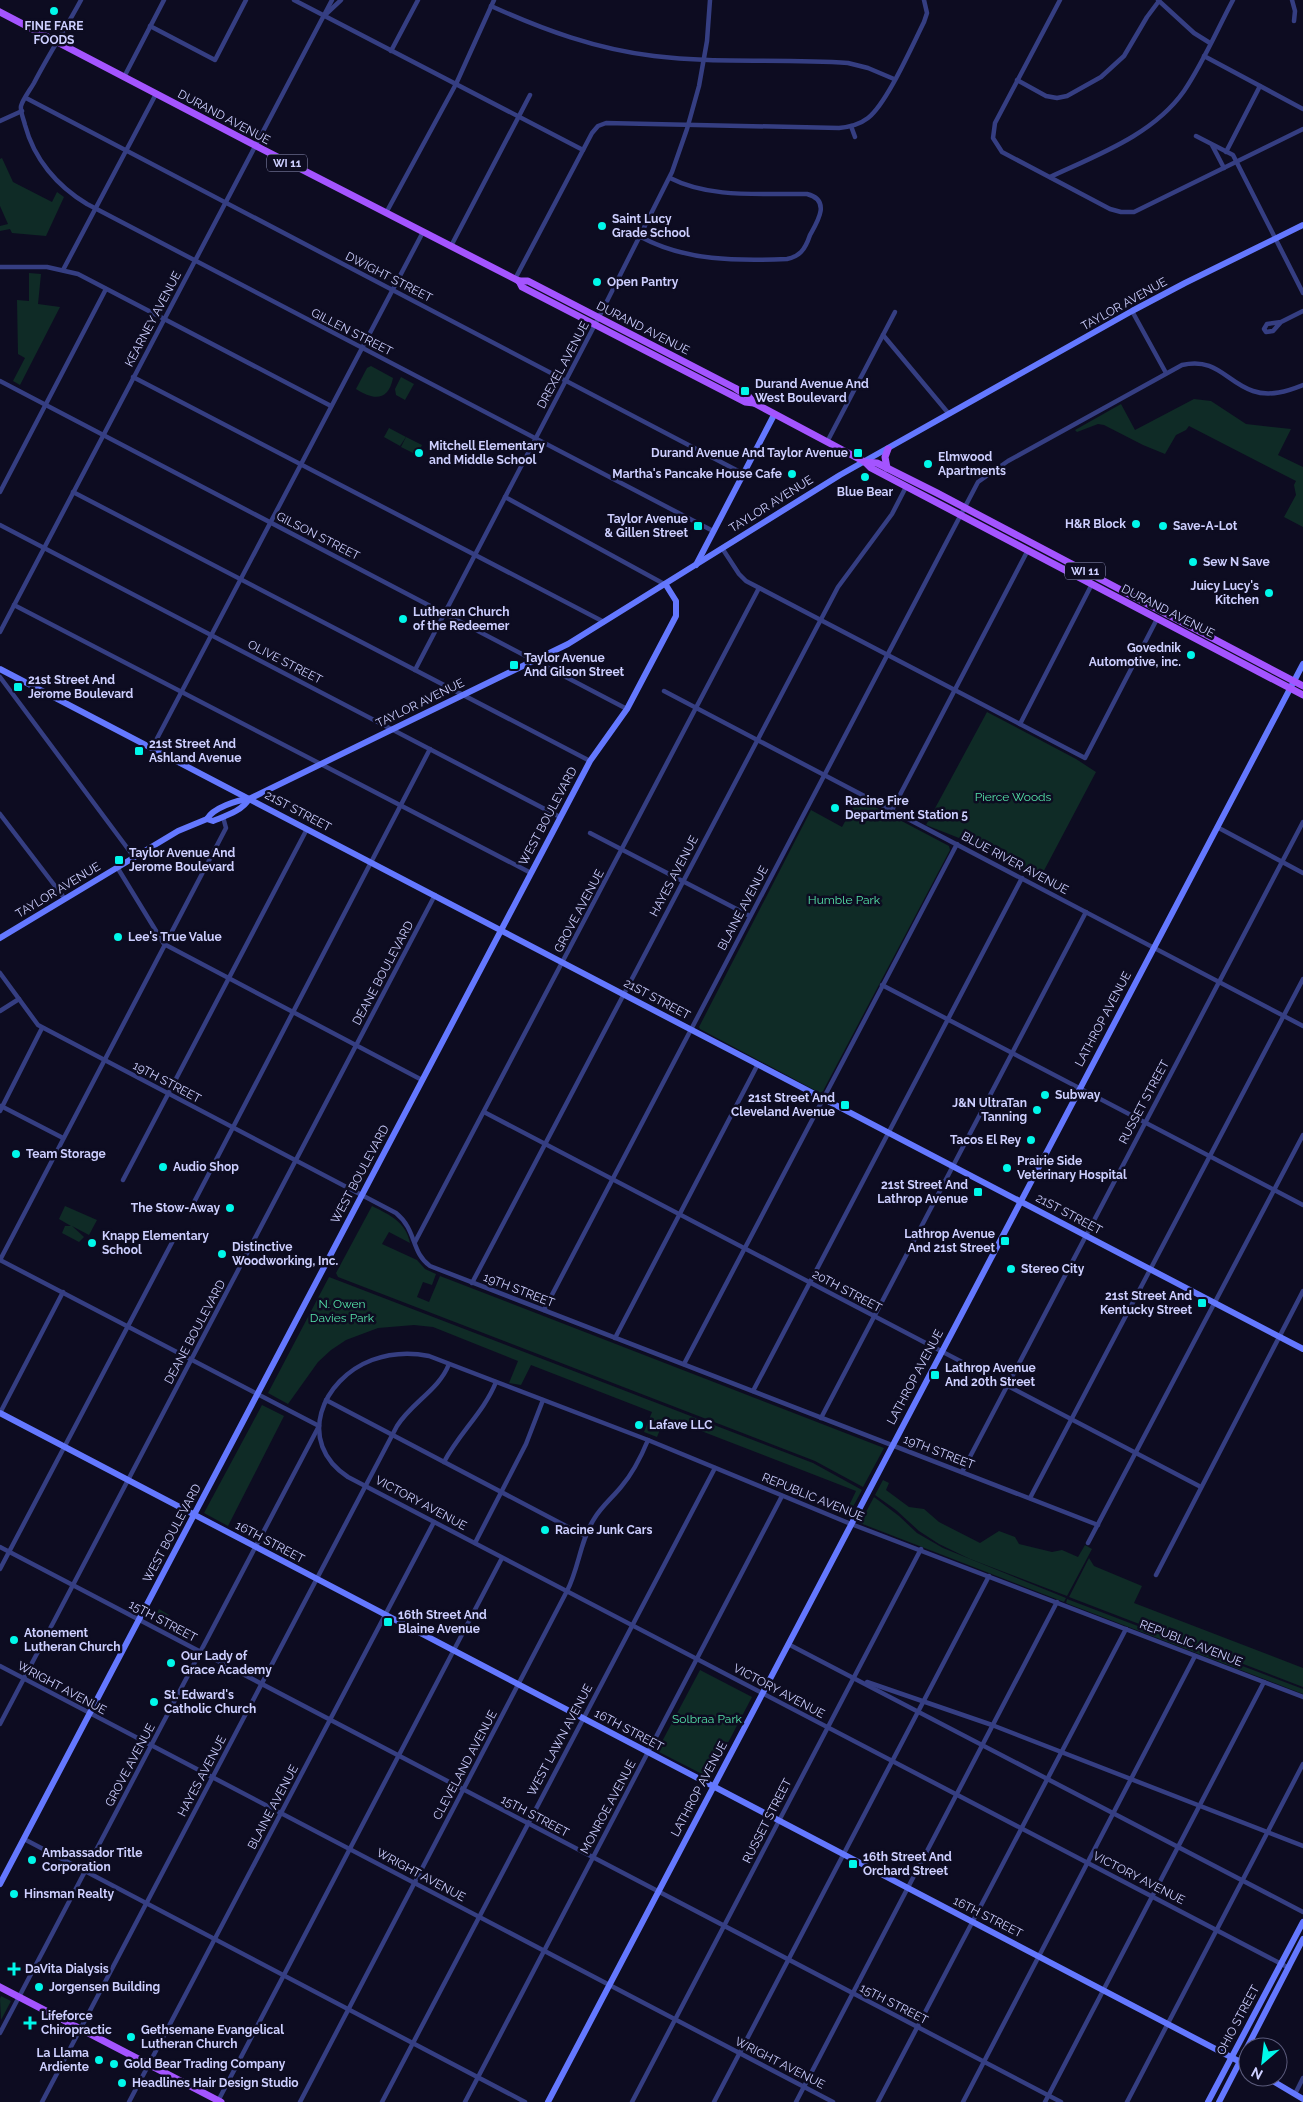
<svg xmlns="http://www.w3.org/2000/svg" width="1303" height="2102" font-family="Raleway,sans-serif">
  <rect width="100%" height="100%" fill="#0d0c21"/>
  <!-- green -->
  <g fill="#0f2b26">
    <path d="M2,158L13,182L52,202L57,192L64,197L46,236L12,233L10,229L0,231V226L8,224L0,206V159Z"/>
    <path d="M29,273L41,274L38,304L60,307L20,385L13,381L25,358L18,354L17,300L29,301Z"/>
    <path d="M371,366L393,378C388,402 373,400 356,389L367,368Z"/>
    <path d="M401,377L414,384L405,400L396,395L395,389Z"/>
    <path d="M1194,399L1211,401L1246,424L1291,429L1278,455L1303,467V527L1284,517L1296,495L1294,485L1296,481L1189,426L1186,430L1176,435L1165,454L1143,445L1104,425L1098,424L1077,432L1075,430L1121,404L1135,430Z"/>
    <path d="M389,428L406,437L400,446L384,437Z"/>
    <path d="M406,437L422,445L417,455L401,447Z"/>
    <path d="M987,712L1076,759L1096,772L1039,880L959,838L926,825Z"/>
    <path d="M858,798L949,846L950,850L823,1091L820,1093L700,1029L699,1027L811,810L842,827Z"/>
    <path d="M65,1206L97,1220L89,1235L72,1226L84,1237L79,1242L62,1233L65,1226H71L59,1219Z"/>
    <path d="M372,1206C390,1215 406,1222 410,1243L389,1232L382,1244L417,1260L425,1269L436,1274L432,1285L423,1282L417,1297L429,1302L440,1276L884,1448L863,1487L815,1461L338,1277L336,1273Z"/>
    <path d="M329,1277L813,1463L862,1490L848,1516L845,1514L856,1491L665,1417L657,1437L644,1432L652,1412L531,1365L521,1385L509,1383L518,1361L433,1327L414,1325L378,1328L346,1340L331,1350L318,1362L288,1404L268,1393Z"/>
    <path d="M262,1405L284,1416L228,1526L204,1513Z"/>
    <path d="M883,1480L889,1483L886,1490L909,1507L924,1509L939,1522L980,1543L999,1531L1015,1537L1019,1544L1052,1552L1062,1550L1078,1557L1085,1545L1092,1549L1067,1596L970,1559L939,1544L919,1531L896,1510L875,1495Z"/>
    <path d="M874,1497L899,1516L917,1533L943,1548L1066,1598L1064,1602L860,1523Z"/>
    <path d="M1089,1558L1094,1566L1142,1586L1134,1603L1303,1668V1687L1069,1597Z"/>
    <path d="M1067,1599L1303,1689V1694L1066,1603Z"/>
    <path d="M159,1609L169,1615L164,1624L154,1618Z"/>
    <path d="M700,1670L752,1697L711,1775L708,1777L657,1751Z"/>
    <path d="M1,1996L11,2001L1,2020L0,1999Z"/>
  </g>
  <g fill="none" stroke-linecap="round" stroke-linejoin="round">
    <!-- street -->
    <g stroke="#353e82" stroke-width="4.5">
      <path d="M81,0C66,28 49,54 34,83C30,90 23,99 21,106C20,112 24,120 25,125C34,159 57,186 87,204L713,531"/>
      <path d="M294,0L583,150"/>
      <path d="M1060,0L995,123L993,138L1002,152L1110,209L1121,212H1134L1303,129"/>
      <path d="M1158,0L1194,33L1210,43"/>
      <path d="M1292,0L1295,11L1294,21"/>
      <path d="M491,6C544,30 596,49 654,56C718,64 784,58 848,63L868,68L894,79"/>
      <path d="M325,15L341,0"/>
      <path d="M150,26L215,60L246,0"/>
      <path d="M391,51L418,0"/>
      <path d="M1204,56L1303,109"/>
      <path d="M124,77L164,0"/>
      <path d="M1017,80L1046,96L1057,98L1067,96L1101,77L1124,56L1147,17L1159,1"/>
      <path d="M26,98L742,473"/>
      <path d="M0,121L22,111"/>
      <path d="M851,126L855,137"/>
      <path d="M1196,136L1233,155L1303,293"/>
      <path d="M1212,145L1224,168"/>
      <path d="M1226,152L1260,86"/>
      <path d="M1050,177C1097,155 1153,135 1184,91C1203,63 1217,30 1233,0"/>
      <path d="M386,213L456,84L494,0"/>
      <path d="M641,237C685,261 737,261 787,259C792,258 797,256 801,252C805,248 808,241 810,235C818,221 831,200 807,194C762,193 711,199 670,178"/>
      <path d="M451,246L530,95"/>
      <path d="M0,267H47L78,274L331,406"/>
      <path d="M63,270L156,94"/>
      <path d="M515,279L592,133L598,126L606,123L839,128C849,127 859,125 868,118C887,103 912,46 924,22L927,13L924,0"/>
      <path d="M1132,311L1166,373"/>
      <path d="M1281,322L1267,324L1264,329L1266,332L1273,331L1281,322L1303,311"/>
      <path d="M883,335L949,414"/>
      <path d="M133,377L604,622"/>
      <path d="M0,381L627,709"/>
      <path d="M827,442L895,312"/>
      <path d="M0,492L106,289"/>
      <path d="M73,492L590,761"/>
      <path d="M505,497L666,585"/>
      <path d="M0,525L560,817"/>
      <path d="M722,548L739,574L746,581L1085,758L1157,619"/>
      <path d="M14,605L531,873"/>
      <path d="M0,632L332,0"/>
      <path d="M415,670L601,313L672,172L687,129L699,86L707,41L710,0"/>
      <path d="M0,677L134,857"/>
      <path d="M664,691L1303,1026"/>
      <path d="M1020,724L1092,584"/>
      <path d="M152,748L423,232"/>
      <path d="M892,810L1028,550"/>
      <path d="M0,814L65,899"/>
      <path d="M1217,827L1303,873"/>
      <path d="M590,833L750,916"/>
      <path d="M117,867L164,944L422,1080"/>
      <path d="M0,973L38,1025L396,1213C417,1230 411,1253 430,1266L1098,1525"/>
      <path d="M882,985L1303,1205"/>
      <path d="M0,1011L19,999"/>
      <path d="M1,1106L63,1138"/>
      <path d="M0,1111L42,1028"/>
      <path d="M484,1112L1201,1487"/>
      <path d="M123,1180L307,829"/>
      <path d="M191,1208L430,749"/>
      <path d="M415,1242L759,588"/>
      <path d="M0,1260L319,1426L0,2033"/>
      <path d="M0,1260L226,828L223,817"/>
      <path d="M472,1283L838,587L892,514L906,487"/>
      <path d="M544,1310L978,482L1008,461L1182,365C1217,357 1226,382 1253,391C1270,397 1288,391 1303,385"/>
      <path d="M615,1338L758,1064"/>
      <path d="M684,1364L957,844"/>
      <path d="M753,1391L1022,878"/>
      <path d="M326,1400L585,1536"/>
      <path d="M0,1413L63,1292"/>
      <path d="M821,1418L1086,912"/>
      <path d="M444,1462C459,1433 484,1412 496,1382"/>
      <path d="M962,1472L1303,822"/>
      <path d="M1030,1498L1303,979"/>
      <path d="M475,1543L526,1444L543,1400"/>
      <path d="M1088,1543L1303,1135"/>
      <path d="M0,1547L1061,2102"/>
      <path d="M0,1569L177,1233"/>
      <path d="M1156,1575L1303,1291"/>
      <path d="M788,1644L1303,1912"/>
      <path d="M0,1666L833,2102"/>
      <path d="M867,1682L992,1725L1303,1846"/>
      <path d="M0,1724L435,895"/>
      <path d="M24,1839L525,2102"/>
      <path d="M1289,1968L348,1477C295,1442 322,1379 372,1360C391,1353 410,1352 429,1356L648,1440L851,1524L1303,1697"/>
      <path d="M1295,2094L1303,2078"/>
      <path d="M218,2101L502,1558"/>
      <path d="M42,2102L397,1426C412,1402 439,1390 449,1364"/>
      <path d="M129,2102L434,1522"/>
      <path d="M300,2102L567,1591C579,1568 580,1541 594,1519C601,1507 612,1498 621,1487C633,1473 641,1457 648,1440"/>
      <path d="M382,2102L715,1468"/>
      <path d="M465,2102L782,1496"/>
      <path d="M632,2102L921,1549"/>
      <path d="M714,2102L989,1576"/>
      <path d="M796,2102L1057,1602"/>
      <path d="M878,2102L1126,1629"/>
      <path d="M963,2102L1195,1656"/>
      <path d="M1045,2102L1264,1682"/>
      <path d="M1127,2102L1303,1764"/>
    </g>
    <!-- secondary -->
    <g stroke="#6478ff" stroke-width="6">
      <path d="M696,565L774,415"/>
      <path d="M0,669L1303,1349"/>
      <path d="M207,819L213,821C225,816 242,811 249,799"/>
      <path d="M0,938L178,831L207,819C213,808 237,800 249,799L568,644L840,475L1132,311L1185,283L1303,225"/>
      <path d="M0,1413L1248,2066"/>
      <path d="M0,1884L590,761L627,709L676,616V601L666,585"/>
      <path d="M1266,2077L1303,2099"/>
      <path d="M548,2102L1303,664"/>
      <path d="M1208,2102L1303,1922"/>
      <path d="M1219,2102L1303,1939"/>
    </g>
    <!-- primary -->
    <g stroke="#a454ff" stroke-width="7">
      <path d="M0,12L262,149L515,279L519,281L522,287L745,402L754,403"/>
      <path d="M519,281H528L735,388L749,397L754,403L865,462L871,468L1303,695"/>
      <path d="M865,462L877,463L937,493L1303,686"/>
      <path d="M887,468L885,457L888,449"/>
      <path d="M0,1987L221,2102"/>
    </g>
  </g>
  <!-- markers -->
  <g fill="#00f8ea" stroke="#0d0c21" stroke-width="2">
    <circle cx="54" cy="11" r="5"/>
    <circle cx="602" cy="226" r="5"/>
    <circle cx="597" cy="282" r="5"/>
    <rect x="740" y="386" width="10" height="10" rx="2.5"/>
    <circle cx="419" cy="453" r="5"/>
    <rect x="853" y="448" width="10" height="10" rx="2.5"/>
    <circle cx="928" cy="464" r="5"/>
    <circle cx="792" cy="474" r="5"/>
    <circle cx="865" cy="477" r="5"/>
    <circle cx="1136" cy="524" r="5"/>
    <rect x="693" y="521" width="10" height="10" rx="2.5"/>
    <circle cx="1163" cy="526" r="5"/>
    <circle cx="1193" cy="562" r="5"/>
    <circle cx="1269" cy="593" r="5"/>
    <circle cx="403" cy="619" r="5"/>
    <circle cx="1191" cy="655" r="5"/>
    <rect x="509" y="660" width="10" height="10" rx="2.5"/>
    <rect x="13" y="682" width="10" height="10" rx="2.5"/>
    <rect x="134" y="746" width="10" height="10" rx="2.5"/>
    <circle cx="835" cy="808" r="5"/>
    <rect x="114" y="855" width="10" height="10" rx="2.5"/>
    <circle cx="118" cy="937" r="5"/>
    <circle cx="1045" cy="1095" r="5"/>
    <rect x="840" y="1100" width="10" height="10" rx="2.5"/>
    <circle cx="1037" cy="1110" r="5"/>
    <circle cx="1031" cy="1140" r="5"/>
    <circle cx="16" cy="1154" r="5"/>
    <circle cx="163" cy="1167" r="5"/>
    <circle cx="1007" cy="1168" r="5"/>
    <rect x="973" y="1187" width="10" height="10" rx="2.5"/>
    <circle cx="230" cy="1208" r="5"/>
    <rect x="1000" y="1236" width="10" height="10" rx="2.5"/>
    <circle cx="92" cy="1243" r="5"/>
    <circle cx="222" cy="1254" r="5"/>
    <circle cx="1011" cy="1269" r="5"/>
    <rect x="1197" y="1298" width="10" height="10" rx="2.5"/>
    <rect x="930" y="1370" width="10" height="10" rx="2.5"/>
    <circle cx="639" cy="1425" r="5"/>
    <circle cx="545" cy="1530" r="5"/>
    <rect x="383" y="1617" width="10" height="10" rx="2.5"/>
    <circle cx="14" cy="1640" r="5"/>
    <circle cx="171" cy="1663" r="5"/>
    <circle cx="154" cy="1702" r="5"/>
    <circle cx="32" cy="1860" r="5"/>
    <rect x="848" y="1859" width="10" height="10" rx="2.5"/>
    <circle cx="14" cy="1894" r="5"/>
    <path d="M11.5 1961.5h5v5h5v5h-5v5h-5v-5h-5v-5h5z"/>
    <circle cx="39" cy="1987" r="5"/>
    <path d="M27.5 2015.5h5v5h5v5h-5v5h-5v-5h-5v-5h5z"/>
    <circle cx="131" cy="2037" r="5"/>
    <circle cx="99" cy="2060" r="5"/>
    <circle cx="114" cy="2064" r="5"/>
    <circle cx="122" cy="2083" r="5"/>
  </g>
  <g text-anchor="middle" stroke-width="5" stroke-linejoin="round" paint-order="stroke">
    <!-- shield labels -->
    <g fill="#0d0c21" stroke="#9394bc" stroke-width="1">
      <rect x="267" y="154.5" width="40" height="17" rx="4"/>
      <rect x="1065" y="562.5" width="40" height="17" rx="4"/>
    </g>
    <g font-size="11" font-weight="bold" fill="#cdcfff">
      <text x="287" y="167">WI 11</text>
      <text x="1085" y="575">WI 11</text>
    </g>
    <!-- poi labels -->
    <g font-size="12" font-weight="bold" fill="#cdcfff" stroke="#0d0c21" text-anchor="start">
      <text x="54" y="30" text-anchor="middle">FINE FARE<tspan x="54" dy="14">FOODS</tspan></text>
      <text x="612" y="223">Saint Lucy<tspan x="612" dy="14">Grade School</tspan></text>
      <text x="607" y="286">Open Pantry</text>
      <text x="755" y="388">Durand Avenue And<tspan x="755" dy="14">West Boulevard</tspan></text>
      <text x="429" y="450">Mitchell Elementary<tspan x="429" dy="14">and Middle School</tspan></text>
      <text x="848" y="457" text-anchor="end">Durand Avenue And Taylor Avenue</text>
      <text x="938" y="461">Elmwood<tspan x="938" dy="14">Apartments</tspan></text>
      <text x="782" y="478" text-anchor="end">Martha's Pancake House Cafe</text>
      <text x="865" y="496" text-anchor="middle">Blue Bear</text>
      <text x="688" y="523" text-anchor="end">Taylor Avenue<tspan x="688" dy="14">&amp; Gillen Street</tspan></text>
      <text x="1126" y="528" text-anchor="end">H&amp;R Block</text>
      <text x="1173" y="530">Save-A-Lot</text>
      <text x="1203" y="566">Sew N Save</text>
      <text x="1259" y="590" text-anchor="end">Juicy Lucy's<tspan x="1259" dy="14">Kitchen</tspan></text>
      <text x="413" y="616">Lutheran Church<tspan x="413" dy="14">of the Redeemer</tspan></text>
      <text x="1181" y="652" text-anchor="end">Govednik<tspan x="1181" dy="14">Automotive, inc.</tspan></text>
      <text x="524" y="662">Taylor Avenue<tspan x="524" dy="14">And Gilson Street</tspan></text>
      <text x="28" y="684">21st Street And<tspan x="28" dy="14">Jerome Boulevard</tspan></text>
      <text x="149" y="748">21st Street And<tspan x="149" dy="14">Ashland Avenue</tspan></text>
      <text x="845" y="805">Racine Fire<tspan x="845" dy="14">Department Station 5</tspan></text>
      <text x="129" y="857">Taylor Avenue And<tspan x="129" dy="14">Jerome Boulevard</tspan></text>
      <text x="128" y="941">Lee's True Value</text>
      <text x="1055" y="1099">Subway</text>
      <text x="835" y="1102" text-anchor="end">21st Street And<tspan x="835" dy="14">Cleveland Avenue</tspan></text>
      <text x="1027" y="1107" text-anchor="end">J&amp;N UltraTan<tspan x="1027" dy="14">Tanning</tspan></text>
      <text x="1021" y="1144" text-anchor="end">Tacos El Rey</text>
      <text x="26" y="1158">Team Storage</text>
      <text x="1017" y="1165">Prairie Side<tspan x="1017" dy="14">Veterinary Hospital</tspan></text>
      <text x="173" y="1171">Audio Shop</text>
      <text x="968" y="1189" text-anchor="end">21st Street And<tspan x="968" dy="14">Lathrop Avenue</tspan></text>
      <text x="220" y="1212" text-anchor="end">The Stow-Away</text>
      <text x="995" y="1238" text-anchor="end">Lathrop Avenue<tspan x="995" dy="14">And 21st Street</tspan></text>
      <text x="102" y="1240">Knapp Elementary<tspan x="102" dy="14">School</tspan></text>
      <text x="232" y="1251">Distinctive<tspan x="232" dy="14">Woodworking, Inc.</tspan></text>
      <text x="1021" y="1273">Stereo City</text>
      <text x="1192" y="1300" text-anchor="end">21st Street And<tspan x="1192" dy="14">Kentucky Street</tspan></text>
      <text x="945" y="1372">Lathrop Avenue<tspan x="945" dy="14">And 20th Street</tspan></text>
      <text x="649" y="1429">Lafave LLC</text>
      <text x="555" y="1534">Racine Junk Cars</text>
      <text x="398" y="1619">16th Street And<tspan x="398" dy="14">Blaine Avenue</tspan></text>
      <text x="24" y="1637">Atonement<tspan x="24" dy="14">Lutheran Church</tspan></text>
      <text x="181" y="1660">Our Lady of<tspan x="181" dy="14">Grace Academy</tspan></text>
      <text x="164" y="1699">St. Edward's<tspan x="164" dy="14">Catholic Church</tspan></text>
      <text x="42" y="1857">Ambassador Title<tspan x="42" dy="14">Corporation</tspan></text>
      <text x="863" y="1861">16th Street And<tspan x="863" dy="14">Orchard Street</tspan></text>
      <text x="24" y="1898">Hinsman Realty</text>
      <text x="25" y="1973">DaVita Dialysis</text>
      <text x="49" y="1991">Jorgensen Building</text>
      <text x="41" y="2020">Lifeforce<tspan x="41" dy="14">Chiropractic</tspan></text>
      <text x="141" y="2034">Gethsemane Evangelical<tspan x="141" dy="14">Lutheran Church</tspan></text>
      <text x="89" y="2057" text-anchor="end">La Llama<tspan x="89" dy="14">Ardiente</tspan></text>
      <text x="124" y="2068">Gold Bear Trading Company</text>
      <text x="132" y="2087">Headlines Hair Design Studio</text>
    </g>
    <!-- street labels -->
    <g font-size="12" fill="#cdcfff" stroke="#0d0c21">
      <text transform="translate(224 117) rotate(28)" y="4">DURAND AVENUE</text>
      <text transform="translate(389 277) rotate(27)" y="4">DWIGHT STREET</text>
      <text transform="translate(1124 304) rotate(-29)" y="4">TAYLOR AVENUE</text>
      <text transform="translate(153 319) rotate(-62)" y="4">KEARNEY AVENUE</text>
      <text transform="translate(643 328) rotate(27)" y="4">DURAND AVENUE</text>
      <text transform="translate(352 332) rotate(27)" y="4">GILLEN STREET</text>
      <text transform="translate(563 365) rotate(-62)" y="4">DREXEL AVENUE</text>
      <text transform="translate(771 504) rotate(-32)" y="4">TAYLOR AVENUE</text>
      <text transform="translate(318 536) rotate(27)" y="4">GILSON STREET</text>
      <text transform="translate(1168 611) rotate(27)" y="4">DURAND AVENUE</text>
      <text transform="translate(285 662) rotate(27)" y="4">OLIVE STREET</text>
      <text transform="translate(420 703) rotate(-26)" y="4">TAYLOR AVENUE</text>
      <text transform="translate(298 811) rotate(28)" y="4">21ST STREET</text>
      <text transform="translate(548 816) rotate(-62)" y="4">WEST BOULEVARD</text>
      <text transform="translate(1015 863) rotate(28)" y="4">BLUE RIVER AVENUE</text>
      <text transform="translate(674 876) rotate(-62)" y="4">HAYES AVENUE</text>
      <text transform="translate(58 890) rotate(-31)" y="4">TAYLOR AVENUE</text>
      <text transform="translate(743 908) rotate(-62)" y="4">BLAINE AVENUE</text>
      <text transform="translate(579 911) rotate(-62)" y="4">GROVE AVENUE</text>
      <text transform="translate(383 973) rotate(-62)" y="4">DEANE BOULEVARD</text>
      <text transform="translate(657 999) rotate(28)" y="4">21ST STREET</text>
      <text transform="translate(1103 1019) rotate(-62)" y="4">LATHROP AVENUE</text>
      <text transform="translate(167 1082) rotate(28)" y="4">19TH STREET</text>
      <text transform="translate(1144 1102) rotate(-62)" y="4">RUSSET STREET</text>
      <text transform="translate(360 1174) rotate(-62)" y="4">WEST BOULEVARD</text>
      <text transform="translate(1069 1214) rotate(28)" y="4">21ST STREET</text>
      <text transform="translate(519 1290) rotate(21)" y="4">19TH STREET</text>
      <text transform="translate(847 1291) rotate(28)" y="4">20TH STREET</text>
      <text transform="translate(195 1332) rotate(-62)" y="4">DEANE BOULEVARD</text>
      <text transform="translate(915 1377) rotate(-62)" y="4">LATHROP AVENUE</text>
      <text transform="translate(939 1452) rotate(21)" y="4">19TH STREET</text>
      <text transform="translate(813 1497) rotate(22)" y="4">REPUBLIC AVENUE</text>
      <text transform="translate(421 1503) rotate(28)" y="4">VICTORY AVENUE</text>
      <text transform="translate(172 1533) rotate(-62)" y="4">WEST BOULEVARD</text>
      <text transform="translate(270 1542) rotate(28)" y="4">16TH STREET</text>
      <text transform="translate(163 1621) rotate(28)" y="4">15TH STREET</text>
      <text transform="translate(1191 1643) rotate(21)" y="4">REPUBLIC AVENUE</text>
      <text transform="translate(62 1688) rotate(28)" y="4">WRIGHT AVENUE</text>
      <text transform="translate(779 1691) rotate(28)" y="4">VICTORY AVENUE</text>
      <text transform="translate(629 1730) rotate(28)" y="4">16TH STREET</text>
      <text transform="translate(560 1740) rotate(-62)" y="4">WEST LAWN AVENUE</text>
      <text transform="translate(130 1765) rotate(-62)" y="4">GROVE AVENUE</text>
      <text transform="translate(465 1765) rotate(-62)" y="4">CLEVELAND AVENUE</text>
      <text transform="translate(202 1776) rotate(-62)" y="4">HAYES AVENUE</text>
      <text transform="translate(699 1789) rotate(-62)" y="4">LATHROP AVENUE</text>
      <text transform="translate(273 1807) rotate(-62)" y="4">BLAINE AVENUE</text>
      <text transform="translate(608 1807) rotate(-62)" y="4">MONROE AVENUE</text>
      <text transform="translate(535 1816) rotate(28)" y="4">15TH STREET</text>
      <text transform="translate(767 1821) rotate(-63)" y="4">RUSSET STREET</text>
      <text transform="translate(421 1875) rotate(28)" y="4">WRIGHT AVENUE</text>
      <text transform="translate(1139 1878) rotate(27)" y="4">VICTORY AVENUE</text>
      <text transform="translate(988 1917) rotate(27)" y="4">16TH STREET</text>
      <text transform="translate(894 2004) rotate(27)" y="4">15TH STREET</text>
      <text transform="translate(1238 2020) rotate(-62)" y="4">OHIO STREET</text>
      <text transform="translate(780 2063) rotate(27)" y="4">WRIGHT AVENUE</text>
    </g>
    <!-- park labels -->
    <g font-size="12" fill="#55e3a9" stroke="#0d0c21">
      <text x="1013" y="801">Pierce Woods</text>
      <text x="844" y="904">Humble Park</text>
      <text x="342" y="1308">N. Owen<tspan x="342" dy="14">Davies Park</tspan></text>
      <text x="707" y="1723">Solbraa Park</text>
    </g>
  </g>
  <!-- north arrow -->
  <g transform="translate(1263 2062) rotate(208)"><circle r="24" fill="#0d0c21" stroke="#5a5a7a"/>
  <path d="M0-4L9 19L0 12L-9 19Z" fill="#00f8ea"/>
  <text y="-8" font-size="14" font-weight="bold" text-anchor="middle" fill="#cdcfff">N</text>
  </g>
</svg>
